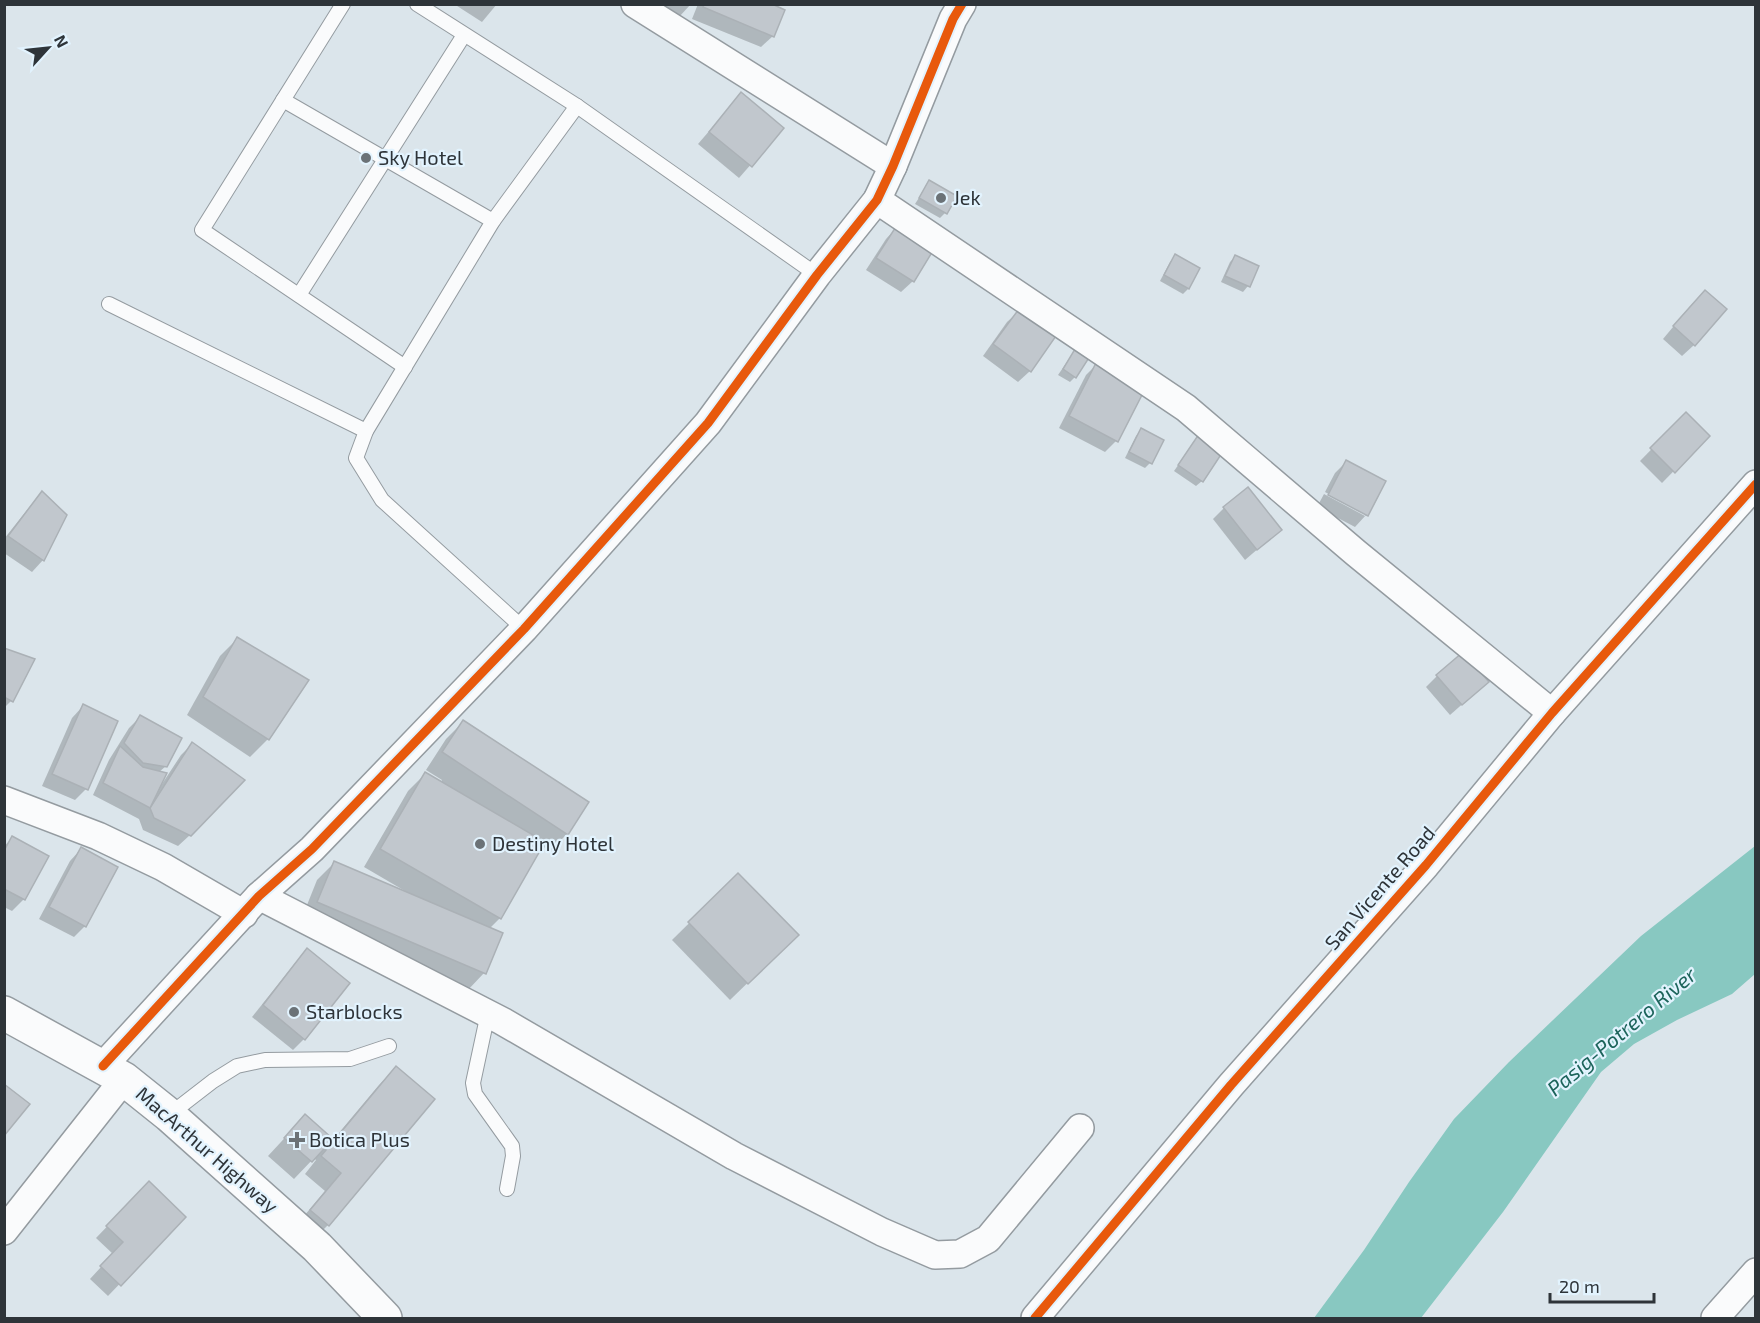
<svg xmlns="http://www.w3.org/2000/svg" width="1760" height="1323" font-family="'Exo 2',sans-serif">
  <rect width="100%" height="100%" fill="#dbe5eb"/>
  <!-- water -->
  <path fill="#88c8c1" d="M1755,846V974L1732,994L1677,1020L1634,1044L1601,1072L1503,1212L1421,1318H1314L1364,1250L1409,1182L1454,1119L1509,1062L1641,936Z"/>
  <!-- shadow -->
  <g fill="#0003">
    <path d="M454,4H497L482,22Z"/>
    <path d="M659,4H691L679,17Z"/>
    <path d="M698,4H768L773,36L761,47L692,19Z"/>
    <path d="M741,94L782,129L739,178L698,144Z"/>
    <path d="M929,182L945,213L940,218L915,204Z"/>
    <path d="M897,227L913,281L901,292L866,270L886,239Z"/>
    <path d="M1176,256L1198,269L1188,289L1183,294L1160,281L1170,262Z"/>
    <path d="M1235,257L1248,286L1243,292L1221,282L1230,262Z"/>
    <path d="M1693,303L1694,345L1682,356L1663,339Z"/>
    <path d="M1019,311L1030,371L1018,382L983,356L1007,322Z"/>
    <path d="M1078,346L1075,377L1070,382L1058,375Z"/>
    <path d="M1098,363L1116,441L1105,452L1059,428L1086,375Z"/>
    <path d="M1686,414L1708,436L1662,483L1640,461Z"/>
    <path d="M1141,430L1150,463L1145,468L1125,458L1136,436Z"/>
    <path d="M1201,433L1202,481L1196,486L1174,471Z"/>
    <path d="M1346,462L1384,482L1366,515L1355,527L1317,507L1324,494L1365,516V513L1325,492L1335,473Z"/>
    <path d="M42,493L66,516L43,560L32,572L4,553V539L31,505Z"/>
    <path d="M1224,508L1280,530L1245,560L1213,519Z"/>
    <path d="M237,639L307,681L268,739L250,757L187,715L220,656Z"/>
    <path d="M4,649L33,660L11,701L4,708Z"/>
    <path d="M1437,676L1475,693L1450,715L1426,687Z"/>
    <path d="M83,706L86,789L75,800L42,786L72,718Z"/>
    <path d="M141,716L166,766L159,772L162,784L181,755L192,744L190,835L178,846L143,830L139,819L93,795L109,760L129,728Z"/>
    <path d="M463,722L567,834L550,851L542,846L500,918L489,929L501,934L484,973L467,991L301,920L317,880L334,863L404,893L405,891L364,867L408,791L425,774L441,783L442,780L426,770L446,739Z"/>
    <path d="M13,838L47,857L24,899L12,911L4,907V846Z"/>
    <path d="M81,849L85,926L74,937L39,919L70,861Z"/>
    <path d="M738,875L797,935L730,1000L672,940Z"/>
    <path d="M307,950L304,1039L293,1050L252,1017L296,962Z"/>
    <path d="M396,1068L328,1225L311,1242L294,1228L325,1191L305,1174L316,1160L314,1158L294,1179L268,1156L305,1116L333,1140L379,1085Z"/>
    <path d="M149,1183L184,1217L108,1296L90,1279L113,1254L96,1238Z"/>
  </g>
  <!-- building -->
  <g fill="#c1c7cd" stroke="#abb1b6" stroke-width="1.5">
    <path d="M704,4H772L785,10L774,37L703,7Z"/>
    <path d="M741,92L784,128L752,167L709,132Z"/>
    <path d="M929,180L957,196L947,214L919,198Z"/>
    <path d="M897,225L934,249L914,282L876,258Z"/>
    <path d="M1175,254L1200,268L1189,289L1164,275Z"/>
    <path d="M1235,255L1259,266L1250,287L1225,276Z"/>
    <path d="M1705,290L1727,309L1695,346L1673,326Z"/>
    <path d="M1019,309L1056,336L1031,372L993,344Z"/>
    <path d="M1078,344L1092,353L1076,378L1063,369Z"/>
    <path d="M1097,361L1146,387L1118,442L1069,416Z"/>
    <path d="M1686,412L1710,436L1675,473L1650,448Z"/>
    <path d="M1141,428L1164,440L1152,464L1129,452Z"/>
    <path d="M1201,431L1226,447L1203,482L1178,465Z"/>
    <path d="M1346,460L1386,481L1368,516L1328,495Z"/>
    <path d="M1248,487L1282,530L1257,550L1223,507Z"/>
    <path d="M42,491L67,515L44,561L8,536Z"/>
    <path d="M237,637L309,680L269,740L203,697Z"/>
    <path d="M4,648L35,659L13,702L4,697Z"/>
    <path d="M1463,652L1489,682L1462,705L1436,675Z"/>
    <path d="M83,704L118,721L88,790L52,774Z"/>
    <path d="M140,715L182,738L167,767L143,763L124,743Z"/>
    <path d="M463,720L589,802L568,835L442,752Z"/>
    <path d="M192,742L245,780L191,836L154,818L150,808Z"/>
    <path d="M120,746L143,767L167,773L150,808L103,783Z"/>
    <path d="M425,772L545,842L501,919L380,849Z"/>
    <path d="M12,836L49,856L25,900L4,889V851Z"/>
    <path d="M81,847L118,867L86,927L49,907Z"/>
    <path d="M334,861L503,933L486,974L317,902Z"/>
    <path d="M738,873L799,935L748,984L688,922Z"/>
    <path d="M307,948L350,983L305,1040L263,1005Z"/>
    <path d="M396,1066L435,1099L329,1226L310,1210L341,1173L321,1156Z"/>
    <path d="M4,1084L30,1104L4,1136Z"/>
    <path d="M305,1114L333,1139L312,1162L284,1138Z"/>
    <path d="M149,1181L186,1217L121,1286L100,1266L123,1242L106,1226Z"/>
  </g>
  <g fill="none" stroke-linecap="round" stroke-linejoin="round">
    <!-- lane casing -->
    <g stroke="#949ba0" stroke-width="16">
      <g id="lane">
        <path d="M343,4L202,230L405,367"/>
        <path d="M417,4L577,106L817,275"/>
        <path d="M283,100L493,221"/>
        <path d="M299,295L464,35"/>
        <path d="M109,304L366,431"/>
        <path d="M524,629L382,500L356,458L366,431L493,221L577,106"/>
        <path d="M488,1013L473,1083L475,1094L512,1146L513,1156L507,1189"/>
        <path d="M169,1115L213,1081L237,1066L265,1060L350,1059L389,1046"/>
      </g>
    </g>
    <!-- street casing -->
    <g stroke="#949ba0" stroke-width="30">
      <g id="street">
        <path d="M635,4L893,166"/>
        <path d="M877,200L1186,408L1356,553L1552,713"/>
        <path d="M4,800L98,836L163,867L244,914"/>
        <path d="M259,896L502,1021L734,1156L882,1232L935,1255L960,1254L988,1239L1080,1128"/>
        <path d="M103,1066L259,896L312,849L524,629L708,423L817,275L877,200L893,166L953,19L962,4"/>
        <path d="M4,1231L124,1079"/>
        <path d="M1035,1318L1231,1085L1426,865L1552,713L1756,484"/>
        <path d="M1715,1318L1756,1272"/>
      </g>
    </g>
    <!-- secondary casing -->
    <g stroke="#949ba0" stroke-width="36">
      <path id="secondary" d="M4,1013L124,1079L169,1115L317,1247L385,1318"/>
    </g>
    <!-- lane -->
    <use href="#lane" stroke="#fafbfc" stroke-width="14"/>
    <!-- street -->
    <use href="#street" stroke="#fafbfc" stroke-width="27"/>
    <!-- secondary -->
    <use href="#secondary" stroke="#fafbfc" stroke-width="33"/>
    <!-- cycleway casing -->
    <g stroke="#e2f3fe" stroke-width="13">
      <g id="cycleway">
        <path d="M103,1066L259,896L312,849L524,629L708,423L817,275L877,200L893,166L953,19L962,4"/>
        <path d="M1035,1318L1231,1085L1426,865L1552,713L1756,484"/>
      </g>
    </g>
    <!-- cycleway -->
    <use href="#cycleway" stroke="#e8590c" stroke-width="9"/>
  </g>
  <!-- markers -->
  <g fill="#6b7277" stroke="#e2f3fe" stroke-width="2">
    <circle cx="366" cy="158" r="6"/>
    <circle cx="941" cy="198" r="6"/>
    <circle cx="480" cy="844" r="6"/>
    <circle cx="294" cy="1012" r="6"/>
    <path d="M294 1131h6v6h6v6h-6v6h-6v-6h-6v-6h6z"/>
  </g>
  <g text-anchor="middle" stroke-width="4.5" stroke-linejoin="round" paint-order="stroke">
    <!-- poi labels -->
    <g font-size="20" fill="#2e3439" stroke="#e2f3fe" text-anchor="start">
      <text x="378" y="165">Sky Hotel</text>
      <text x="953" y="205">Jek</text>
      <text x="492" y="851">Destiny Hotel</text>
      <text x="306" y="1019">Starblocks</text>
      <text x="309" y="1147">Botica Plus</text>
    </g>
    <!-- street labels -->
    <g font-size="20" fill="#2e3439" stroke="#e2f3fe">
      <text transform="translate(1380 888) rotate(-49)" y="7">San Vicente Road</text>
      <text transform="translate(207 1150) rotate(41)" y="7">MacArthur Highway</text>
    </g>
    <!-- water labels -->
    <g font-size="21" font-style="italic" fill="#1c645b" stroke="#e2f3fe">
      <text transform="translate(1622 1032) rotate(-40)" y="7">Pasig-Potrero River</text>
    </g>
  </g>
  <!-- border -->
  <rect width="1760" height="1323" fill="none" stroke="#2e3439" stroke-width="12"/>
  <!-- north arrow -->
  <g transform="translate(48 48) rotate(63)" stroke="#e2f3fe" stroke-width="4.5" paint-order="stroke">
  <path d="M0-4.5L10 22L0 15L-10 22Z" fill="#2e3439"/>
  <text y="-9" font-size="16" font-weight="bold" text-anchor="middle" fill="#2e3439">N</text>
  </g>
  <!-- scale -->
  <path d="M1550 1293v9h104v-9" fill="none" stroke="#2e3439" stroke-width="3"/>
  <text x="1559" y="1293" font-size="18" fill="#2e3439" stroke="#e2f3fe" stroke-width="4.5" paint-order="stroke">20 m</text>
</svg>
